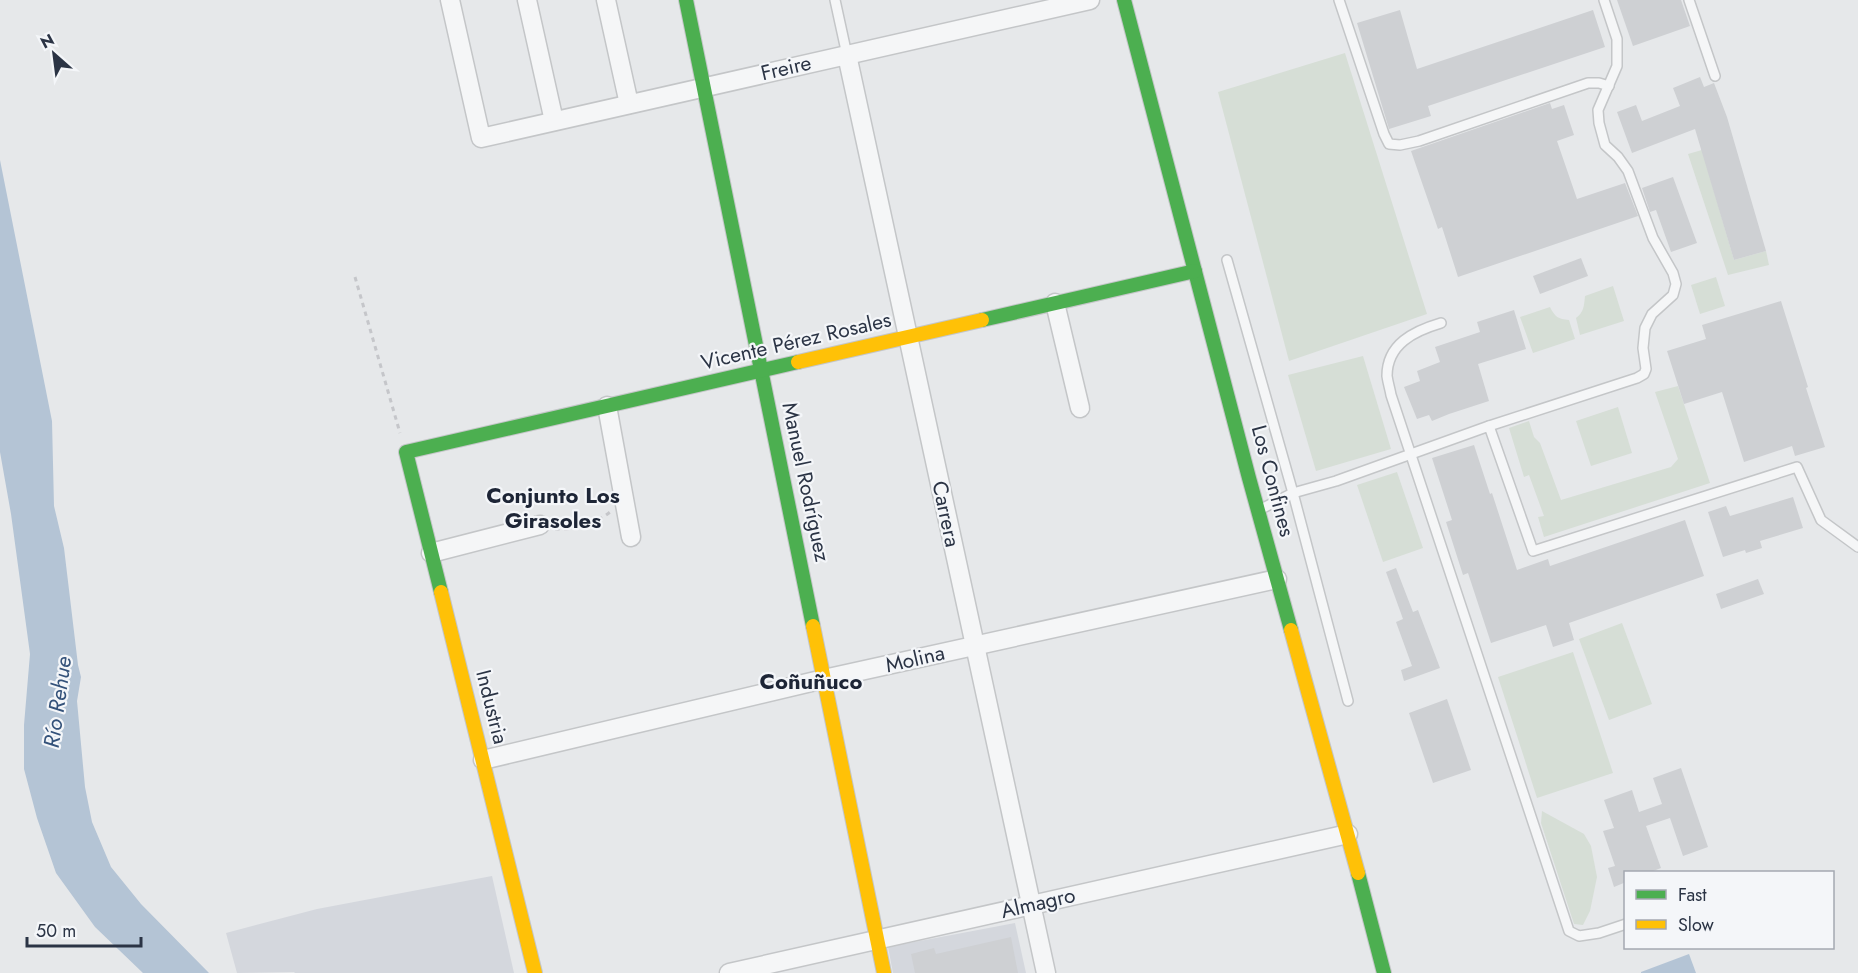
<svg xmlns="http://www.w3.org/2000/svg" width="1858" height="973" font-family="Jost,sans-serif">
  <rect width="100%" height="100%" fill="#e6e8ea"/>
  <!-- built -->
  <g fill="#d4d7dd">
    <path d="M492,876L514,973H295L294,972L237,973L226,933L317,909Z"/>
    <path d="M1015,923L1026,973H893L888,947Z"/>
  </g>
  <!-- green -->
  <g fill="#d6ded6">
    <path d="M1345,53L1427,314L1289,361L1218,92Z"/>
    <path d="M1702,150L1734,260L1766,251L1769,265L1728,275L1688,154Z"/>
    <path d="M1716,277L1725,306L1700,314L1691,285Z"/>
    <path d="M1613,286L1624,321L1580,335L1576,318C1584,312 1584,306 1585,296Z"/>
    <path d="M1550,307C1555,317 1558,319 1569,320L1575,339L1533,353L1520,317Z"/>
    <path d="M1363,356L1391,449L1316,471L1288,375Z"/>
    <path d="M1678,386L1710,483L1544,537L1538,517L1544,516L1529,475L1524,477L1509,428L1529,421L1534,437L1540,443L1561,500L1671,467L1678,459L1655,392Z"/>
    <path d="M1618,407L1632,453L1591,466L1576,421Z"/>
    <path d="M1397,472L1423,548L1383,562L1357,485Z"/>
    <path d="M1622,623L1652,704L1609,720L1579,639Z"/>
    <path d="M1573,652L1613,773L1537,798L1498,677Z"/>
    <path d="M1542,811L1584,834L1591,846L1597,877L1590,911L1583,925L1574,924L1541,823Z"/>
  </g>
  <!-- water -->
  <g fill="#b4c4d5">
    <path d="M0,160L52,421L54,506L64,548L78,665L81,677L77,701L85,787L92,822L111,867L141,904L209,973H143L95,927L56,873L37,818L24,769V725L30,654L11,514L0,452Z"/>
    <path d="M1689,954L1696,973H1641V972Z"/>
  </g>
  <!-- building -->
  <g fill="#ced0d3">
    <path d="M1617,0H1681L1690,26L1633,46Z"/>
    <path d="M1400,10L1417,69L1593,10L1605,47L1428,106L1431,116L1389,129L1357,23Z"/>
    <path d="M1700,77L1704,87L1714,83L1727,117L1766,251L1734,260L1695,129L1632,153L1617,112L1636,105L1642,121L1680,106L1673,88Z"/>
    <path d="M1550,103L1552,109L1564,105L1574,135L1557,141L1577,199L1625,183L1638,216L1458,277L1442,227L1438,229L1411,151Z"/>
    <path d="M1673,177L1697,243L1671,252L1656,210L1650,212L1642,188Z"/>
    <path d="M1581,258L1588,276L1540,294L1533,276Z"/>
    <path d="M1781,301L1808,387L1806,388L1825,447L1795,456L1792,446L1744,462L1722,392L1684,404L1667,351L1706,339L1702,325Z"/>
    <path d="M1514,310L1526,349L1478,364L1489,401L1449,414L1432,421L1429,415L1417,419L1404,387L1420,381L1417,371L1440,362L1435,347L1480,332L1477,322Z"/>
    <path d="M1474,445L1490,494L1492,493L1517,570L1548,559L1550,566L1685,520L1704,576L1569,623L1574,640L1553,647L1546,625L1491,643L1468,573L1463,575L1446,522L1452,520L1432,458Z"/>
    <path d="M1793,497L1803,528L1760,541L1762,548L1746,553L1745,550L1723,557L1708,512L1726,506L1730,516Z"/>
    <path d="M1396,568L1413,612L1418,610L1440,668L1404,681L1401,670L1412,666L1396,622L1403,619L1386,572Z"/>
    <path d="M1758,579L1764,594L1721,609L1716,594Z"/>
    <path d="M1447,699L1471,770L1433,783L1409,713Z"/>
    <path d="M1681,768L1708,847L1683,856L1670,818L1646,826L1661,868L1648,873H1626V882L1614,887L1608,868L1615,866L1603,831L1614,828L1604,800L1632,790L1639,812L1662,804L1653,778Z"/>
    <path d="M1011,937L1018,973H915L911,954L934,948L936,954Z"/>
  </g>
  <g fill="none" stroke-linecap="round" stroke-linejoin="round">
    <!-- lane casing -->
    <g stroke="#c4c6c8" stroke-width="12">
      <g id="lane">
        <path d="M835,0L847,55"/>
        <path d="M1339,0L1384,134L1389,144L1400,145L1419,141L1588,83H1599L1609,86"/>
        <path d="M1689,0L1715,76"/>
        <path d="M1227,260L1293,493L1348,701"/>
        <path d="M1441,323C1414,331 1387,344 1387,376C1388,383 1390,389 1391,395L1569,931L1579,936L1599,933L1626,924"/>
        <path d="M1489,426L1637,378L1644,374L1646,369L1643,348L1645,328L1652,314L1673,295L1676,284L1673,273L1653,238L1628,171L1618,157L1605,145L1599,123L1598,110L1617,66V39L1604,0"/>
        <path d="M1261,509L1293,493L1336,481L1489,426L1533,551L1797,467L1821,520L1858,547"/>
      </g>
    </g>
    <!-- street casing -->
    <g stroke="#c4c6c8" stroke-width="21">
      <g id="street">
        <path d="M450,0L481,138L1090,0"/>
        <path d="M527,0L554,121"/>
        <path d="M606,0L629,104"/>
        <path d="M847,55L1046,973"/>
        <path d="M1055,303L1080,408"/>
        <path d="M607,406L631,537"/>
        <path d="M431,553L540,525"/>
        <path d="M483,760L824,679L1277,579"/>
        <path d="M729,973L1348,834"/>
      </g>
    </g>
    <!-- fast casing -->
    <g stroke="#c4c6c8" stroke-width="16">
      <g id="fast">
        <path d="M686,0L813,626"/>
        <path d="M1124,0L1249,478L1291,630"/>
        <path d="M982,320L1195,271"/>
        <path d="M441,592L406,452L798,362"/>
        <path d="M1358,873L1384,973"/>
      </g>
    </g>
    <!-- slow casing -->
    <g stroke="#c4c6c8" stroke-width="16">
      <g id="slow">
        <path d="M798,362L982,320"/>
        <path d="M441,592L535,973"/>
        <path d="M813,626L884,973"/>
        <path d="M1291,630L1358,873"/>
      </g>
    </g>
    <!-- path -->
    <g stroke="#c5c6ca" stroke-width="3" stroke-dasharray="4.5 4.5" stroke-linecap="butt">
      <path d="M355,277L400,433"/>
      <path d="M555,529C575,530 594,525 610,512"/>
    </g>
    <!-- lane -->
    <use href="#lane" stroke="#f5f6f7" stroke-width="9"/>
    <!-- street -->
    <use href="#street" stroke="#f5f6f7" stroke-width="18"/>
    <!-- fast -->
    <use href="#fast" stroke="#4caf50" stroke-width="14"/>
    <!-- slow -->
    <use href="#slow" stroke="#ffc107" stroke-width="14"/>
  </g>
  <g text-anchor="middle" stroke-width="4.5" stroke-linejoin="round" paint-order="stroke">
    <!-- street labels -->
    <g font-size="21" fill="#2b3445" stroke="#f4f6f9">
      <text transform="translate(786 68) rotate(-13)" y="7">Freire</text>
      <text transform="translate(796 341) rotate(-13)" y="7">Vicente Pérez Rosales</text>
      <text transform="translate(1273 481) rotate(75)" y="7">Los Confines</text>
      <text transform="translate(806 482) rotate(78)" y="7">Manuel Rodríguez</text>
      <text transform="translate(946 514) rotate(78)" y="7">Carrera</text>
      <text transform="translate(915 659) rotate(-13)" y="7">Molina</text>
      <text transform="translate(492 707) rotate(76)" y="7">Industria</text>
      <text transform="translate(1038 903) rotate(-13)" y="7">Almagro</text>
    </g>
    <!-- neighbourhood labels -->
    <g font-size="22" font-weight="bold" fill="#1d2536" stroke="#f4f6f9">
      <text x="553" y="503">Conjunto Los<tspan x="553" dy="25">Girasoles</tspan></text>
      <text x="811" y="689">Coñuñuco</text>
    </g>
    <!-- water labels -->
    <g font-size="22" font-style="italic" fill="#34527a" stroke="#f4f6f9">
      <text transform="translate(57 702) rotate(-82)" y="8">Río Rehue</text>
    </g>
  </g>
  <!-- legend -->
  <rect x="1624" y="871" width="210" height="78" fill="#f4f6f9" stroke="#a4a8b1" stroke-width="1.5"/>
  <rect x="1636" y="890" width="30" height="9" fill="#4caf50" stroke="#a4a8b1" stroke-width="1.5"/>
  <text x="1678" y="901" font-size="18" fill="#2b3445">Fast</text>
  <rect x="1636" y="920" width="30" height="9" fill="#ffc107" stroke="#a4a8b1" stroke-width="1.5"/>
  <text x="1678" y="931" font-size="18" fill="#2b3445">Slow</text>
  <!-- north arrow -->
  <g transform="translate(54 54) rotate(332)" stroke="#f4f6f9" stroke-width="4.5" paint-order="stroke">
  <path d="M0-4.5L10 22L0 15L-10 22Z" fill="#2b3445"/>
  <text y="-9" font-size="16" font-weight="bold" text-anchor="middle" fill="#2b3445">N</text>
  </g>
  <!-- scale -->
  <path d="M27 937v9h114v-9" fill="none" stroke="#2b3445" stroke-width="3"/>
  <text x="36" y="937" font-size="18" fill="#2b3445" stroke="#f4f6f9" stroke-width="4.5" paint-order="stroke">50 m</text>
</svg>
